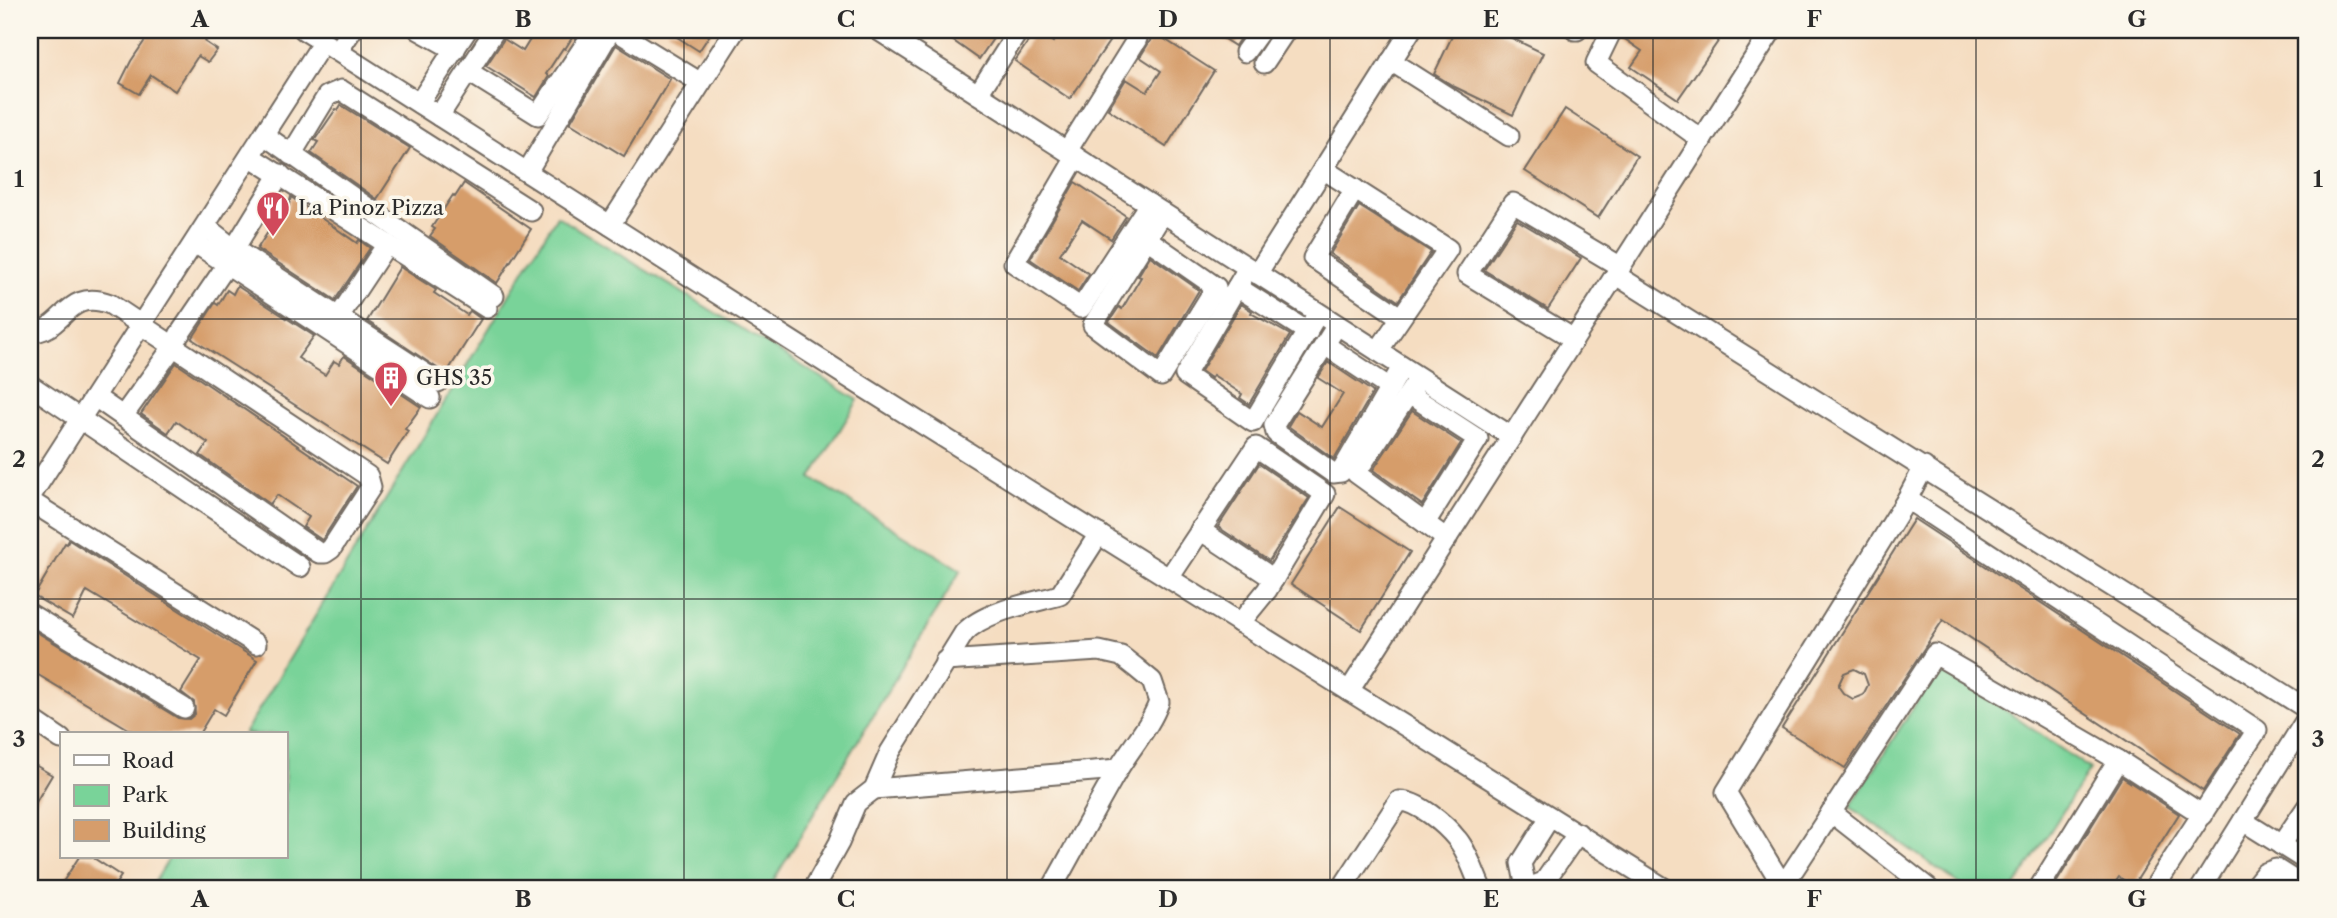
<svg xmlns="http://www.w3.org/2000/svg" width="2337" height="918" font-family="'Libre Caslon Text',serif">
  <rect width="100%" height="100%" fill="#fbf7ec"/>
  <filter id="ink" filterUnits="userSpaceOnUse"><feTurbulence type="fractalNoise" baseFrequency=".0143" numOctaves="2"/><feDisplacementMap in="SourceGraphic" scale="14" xChannelSelector="R" yChannelSelector="G"/><feConvolveMatrix kernelMatrix="1 2 1 2 8 2 1 2 1" color-interpolation-filters="sRGB"/></filter>
  <filter id="wash" filterUnits="userSpaceOnUse"><feTurbulence type="fractalNoise" baseFrequency=".00686" numOctaves="4" result="noise"/><feDisplacementMap in="SourceGraphic" scale="28" xChannelSelector="R" yChannelSelector="G"/><feGaussianBlur stdDeviation="1.57" result="paint"/><feColorMatrix in="noise" values="0 0 0 0 0 0 0 0 0 0 0 0 0 0 0 0 0 1.4 0 .05"/><feComposite in="paint" operator="in"/></filter>
  <g filter="url(#wash)">
    <rect width="100%" height="100%" fill="#f5ddc1"/>
    <!-- green -->
    <g fill="#79d399" stroke="#527f62" stroke-width="2">
      <path d="M557,216L858,400L811,478L961,570L769,888H151L170,857H285V734H244Z"/>
      <path d="M1940,665L2090,769L2014,888H1965L1850,807Z"/>
    </g>
    <g id="blocks">
      <!-- building -->
      <g fill="#d69d6b" fill-rule="evenodd">
        <path d="M152,30H213L205,42L217,50L208,62L198,56L175,91L151,75L139,94L120,83L131,61Z"/>
        <path d="M536,30H577L565,49L563,48L546,74L549,76L536,97L486,66L504,39L523,51Z"/>
        <path d="M666,30H713L699,51Z"/>
        <path d="M938,30H999L979,59Z"/>
        <path d="M1036,30L1053,42L1062,30H1117L1070,99L1015,61Z"/>
        <path d="M1210,30H1245L1235,46Z"/>
        <path d="M1455,30H1495L1543,53L1513,115L1455,87L1434,74Z"/>
        <path d="M1624,30H1726L1678,99L1631,67L1642,51L1622,37Z"/>
        <path d="M1155,33L1214,71L1166,147L1108,109L1126,79L1147,92L1161,71L1140,57Z"/>
        <path d="M616,45L670,79L624,156L570,123Z"/>
        <path d="M341,105L410,148L377,199L311,153L318,142L314,140L316,138L336,109L338,110Z"/>
        <path d="M1565,109L1637,156L1598,218L1525,171Z"/>
        <path d="M1075,182L1126,216L1111,239L1082,220L1060,254L1089,274L1078,291L1030,259Z"/>
        <path d="M464,183L531,229L497,283L430,236L435,229L432,227L453,195L455,197Z"/>
        <path d="M291,197L357,243L359,240L370,248L335,300L257,249L268,232L272,235L288,208Z"/>
        <path d="M1359,206L1431,252L1398,301L1330,254Z"/>
        <path d="M1517,220L1581,258L1548,309L1484,270Z"/>
        <path d="M1150,256L1199,290L1158,358L1109,322L1119,307L1122,309L1141,277L1138,276Z"/>
        <path d="M400,267L436,290L434,293L467,315L470,311L481,319L446,374L367,321Z"/>
        <path d="M237,286L314,336L298,358L312,367L325,375L334,361L339,364L344,356L421,407L405,429L408,431L387,464L192,339L215,303L218,305L227,290L233,294Z"/>
        <path d="M1241,304L1252,311L1251,313L1290,335L1249,404L1240,398L1242,394L1213,375L1211,378L1201,371Z"/>
        <path d="M1328,362L1373,392L1334,459L1288,426L1297,411L1322,427L1343,394L1318,378Z"/>
        <path d="M176,363L357,486L322,540L303,527L309,517L277,495L270,504L200,455L208,443L176,421L168,433L141,414Z"/>
        <path d="M1412,411L1461,443L1422,505L1373,470Z"/>
        <path d="M1259,464L1309,498L1269,561L1218,527Z"/>
        <path d="M1340,507L1410,552L1361,630L1291,584Z"/>
        <path d="M1914,519L2240,734L2203,791L1943,620L1845,768L1782,728ZM1854,669L1864,674L1868,685L1863,695L1853,699L1843,693L1838,686L1844,673Z"/>
        <path d="M69,540L257,660L224,715L214,709L199,734H137L30,670V628L178,718L189,719L195,714L194,702L181,692L201,660L87,591L73,619L34,596L65,543L67,544Z"/>
        <path d="M30,762L52,775L30,812Z"/>
        <path d="M2122,777L2179,814L2133,886L2119,877L2111,888H2089L2081,883L2077,888H2053Z"/>
        <path d="M79,857H92L121,876L113,888H59Z"/>
      </g>
    </g>
  </g>
  <g filter="url(#ink)">
    <use href="#blocks" fill-opacity="0" stroke="#726960" stroke-width="2"/>
    <g fill="none" stroke-linecap="round" stroke-linejoin="round">
      <!-- street casing -->
      <g stroke="#726960" stroke-width="23">
        <g id="street">
          <path d="M304,30L865,388L1664,888"/>
          <path d="M419,30L455,50"/>
          <path d="M615,30L701,83"/>
          <path d="M878,30L1512,437"/>
          <path d="M1575,30H1577"/>
          <path d="M1612,30L1596,63L1702,140"/>
          <path d="M338,51L352,30"/>
          <path d="M1245,52L1261,30"/>
          <path d="M1391,61L1509,136"/>
          <path d="M1264,63L1286,30"/>
          <path d="M469,72L538,115L595,30"/>
          <path d="M978,94L1019,30"/>
          <path d="M419,103L467,30"/>
          <path d="M439,116L495,30"/>
          <path d="M264,135L494,296"/>
          <path d="M1067,151L1137,39"/>
          <path d="M291,155L327,96L341,90L531,211"/>
          <path d="M251,157L487,308"/>
          <path d="M1076,157L1014,263L1081,308L1149,204"/>
          <path d="M1323,169L1448,249L1378,351"/>
          <path d="M527,172L611,30"/>
          <path d="M1355,189L1313,258L1400,317"/>
          <path d="M610,225L735,30"/>
          <path d="M206,227L234,249L438,382"/>
          <path d="M1147,239L1216,287L1161,376L1093,325L1163,213"/>
          <path d="M195,243L430,398"/>
          <path d="M234,249L280,174"/>
          <path d="M1248,268L1185,375L1253,422L1318,313"/>
          <path d="M1257,274L1411,30"/>
          <path d="M1616,275L2307,709"/>
          <path d="M1237,287L1308,332"/>
          <path d="M338,318L387,244"/>
          <path d="M1337,325L1274,425L1276,433L1333,473L1341,472L1402,367"/>
          <path d="M30,332C64,333 65,287 110,304L368,476L371,487L331,549L325,553H319L95,397"/>
          <path d="M179,335L226,266"/>
          <path d="M1574,339L1467,274L1513,203L1621,267"/>
          <path d="M1325,345L1390,388"/>
          <path d="M1419,378L1356,473L1447,539"/>
          <path d="M30,385L300,567"/>
          <path d="M1409,394L1478,439L1425,523"/>
          <path d="M123,416L173,347"/>
          <path d="M1924,467L1907,499L1726,792L1783,886L1935,654L2118,760L2039,888"/>
          <path d="M30,497L323,42"/>
          <path d="M1907,499L2257,730L2154,888"/>
          <path d="M30,501L256,644"/>
          <path d="M1200,530L1274,579"/>
          <path d="M1169,578L1256,447L1325,494L1267,590L1240,623"/>
          <path d="M30,614L184,708"/>
          <path d="M945,661L1099,651L1121,656L1135,667L1152,681L1159,702C1150,727 1131,747 1117,771C1095,809 1074,849 1052,888"/>
          <path d="M1349,691L1772,30"/>
          <path d="M30,718L61,739"/>
          <path d="M2118,760L2203,815"/>
          <path d="M874,789L1118,769"/>
          <path d="M1831,812L1928,888"/>
          <path d="M2243,821L2307,861"/>
          <path d="M2281,845L2307,807"/>
          <path d="M814,888L839,843L856,803L874,789L890,752L964,633C984,611 1032,603 1060,595L1099,534"/>
          <path d="M1342,888L1399,801C1417,800 1446,825 1457,839C1468,852 1474,873 1481,888"/>
          <path d="M1526,888L1521,863L1550,817"/>
          <path d="M1528,888L1544,882L1578,833"/>
          <path d="M2201,888L2307,718"/>
          <path d="M2253,888L2265,873L2276,869L2306,888"/>
        </g>
      </g>
      <!-- street -->
      <use href="#street" stroke="#fff" stroke-width="19"/>
    </g>
  </g>
  <!-- grid -->
  <path fill="none" stroke="#2b2b2b" stroke-width="2" stroke-opacity="0.55" d="M361,30V888M684,30V888M1007,30V888M1330,30V888M1653,30V888M1976,30V888M30,319H2307M30,599H2307"/>
  <!-- icons -->
  <defs>
    <g id="restaurant-pin" transform="scale(1.75)"><path d="M0 17L-7.5 6A9.5 9.5 0 1 1 7.5 6Z" fill="#d1495b" stroke="#fbf7ec"/><path d="M-5-6h1v4h1v-4h1v4h1v-4h1v5L-1.5 .5V6h-2V.5L-5-1ZM5-6V6H3V1.5H1.5Q1.5-4 5-6Z" fill="#fff"/></g>
    <g id="building-pin" transform="scale(1.75)"><path d="M0 17L-7.5 6A9.5 9.5 0 1 1 7.5 6Z" fill="#d1495b" stroke="#fbf7ec"/><path d="M-4-6H4V6H1V3H-1V6H-4ZM-2.5-4.3h1.7v1.8h-1.7ZM.8-4.3h1.7v1.8H.8ZM-2.5-1h1.7V.8h-1.7ZM.8-1h1.7V.8H.8Z" fill="#fff"/></g>
  </defs>
  <g fill-rule="evenodd">
    <use href="#restaurant-pin" x="273" y="208"/>
    <use href="#building-pin" x="391" y="378"/>
  </g>
  <g text-anchor="middle" stroke-width="7" stroke-linejoin="round" paint-order="stroke">
    <!-- poi labels -->
    <g font-size="21" fill="#2b2b2b" stroke="#fbf7ec" text-anchor="start">
      <text x="298" y="215">La Pinoz Pizza</text>
      <text x="416" y="385">GHS 35</text>
    </g>
  </g>
  <!-- margin -->
  <rect width="2337" height="918" fill="none" stroke="#fbf7ec" stroke-width="77"/>
  <!-- legend -->
  <rect x="60" y="732" width="228" height="126" fill="#fbf7ec" stroke="#a8a59f" stroke-width="2"/>
  <rect x="74" y="755" width="35" height="10" fill="#ffffff" stroke="#a8a59f" stroke-width="2"/>
  <text x="122" y="768" font-size="21" fill="#2b2b2b">Road</text>
  <rect x="74" y="785" width="35" height="21" fill="#79d399" stroke="#a8a59f" stroke-width="2"/>
  <text x="122" y="802" font-size="21" fill="#2b2b2b">Park</text>
  <rect x="74" y="820" width="35" height="21" fill="#d69d6b" stroke="#a8a59f" stroke-width="2"/>
  <text x="122" y="838" font-size="21" fill="#2b2b2b">Building</text>
  <rect x="38" y="38" width="2260" height="842" fill="none" stroke="#2b2b2b" stroke-width="2.5"/>
  <g font-size="23" text-anchor="middle" font-weight="bold" fill="#2b2b2b">
    <text x="200" y="27">A</text>
    <text x="523" y="27">B</text>
    <text x="846" y="27">C</text>
    <text x="1168" y="27">D</text>
    <text x="1491" y="27">E</text>
    <text x="1814" y="27">F</text>
    <text x="2137" y="27">G</text>
    <text x="19" y="187">1</text>
    <text x="2318" y="187">1</text>
    <text x="19" y="467">2</text>
    <text x="2318" y="467">2</text>
    <text x="19" y="747">3</text>
    <text x="2318" y="747">3</text>
    <text x="200" y="907">A</text>
    <text x="523" y="907">B</text>
    <text x="846" y="907">C</text>
    <text x="1168" y="907">D</text>
    <text x="1491" y="907">E</text>
    <text x="1814" y="907">F</text>
    <text x="2137" y="907">G</text>
  </g>
</svg>
